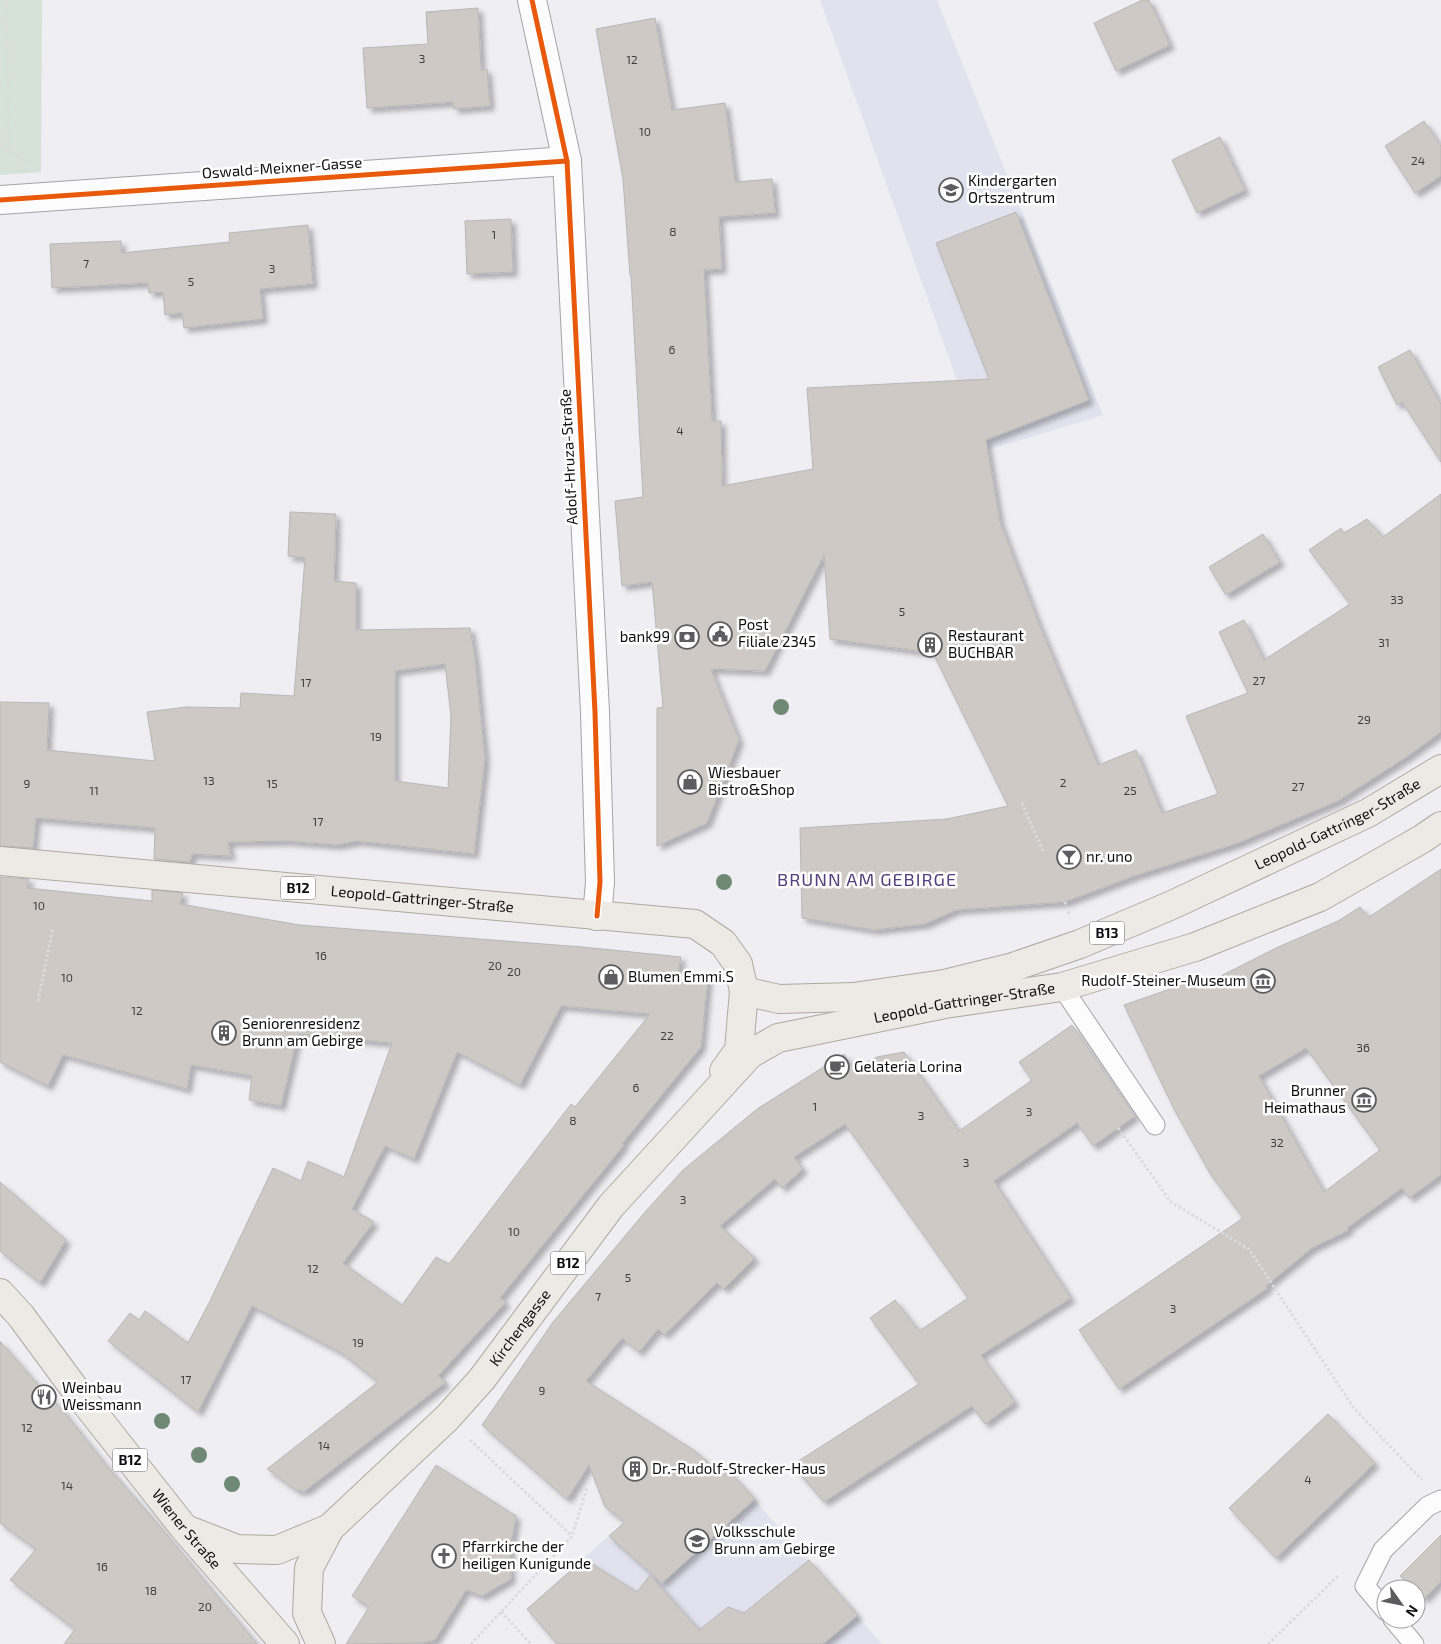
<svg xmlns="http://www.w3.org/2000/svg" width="1441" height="1644" font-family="'Exo 2',sans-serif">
  <defs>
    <filter id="shadow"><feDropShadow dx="4.5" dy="4.5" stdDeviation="2.5" flood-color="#0004"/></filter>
  </defs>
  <rect width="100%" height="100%" fill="#eeeef3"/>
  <!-- built -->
  <g fill="#e1e2ed">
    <path d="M820,0H937L1103,415L988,450H968L957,380Z"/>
    <path d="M699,1455L720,1477L728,1470L882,1644H557L527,1609Z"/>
  </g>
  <!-- green -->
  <path fill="#d6e1d8" d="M0,0H42L41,172L0,175Z"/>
  <!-- building -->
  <g fill="#cec9c5" stroke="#b8b7b8" fill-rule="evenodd" filter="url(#shadow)">
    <path d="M1142,0H1149L1170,45L1116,71L1094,23Z"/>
    <path d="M478,8L481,70L487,69L490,106L454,109L453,102L367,108L363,48L428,44L426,12Z"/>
    <path d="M655,18L672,110L725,103L735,182L772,179L775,213L719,217L722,269L704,270L712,421H721L722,486L813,469L807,388L989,379L936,243L1016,212L1089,400L986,440L1000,522L1039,624L1098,765L1136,750L1162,813L1218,794L1186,716L1248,693L1219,632L1244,620L1264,660L1350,604L1309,550L1341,528L1344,533L1367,519L1383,537L1441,494V732L1408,756L1338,801L1238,843L1137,875L1065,902L956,910L925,924L874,930L802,918L800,828L947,819L1008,806L933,653L830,639L824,555L765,671L711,669L739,740L707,823L657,846V708L663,707L652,582L622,586L615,501L643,497L631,275H630L623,179L596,29Z"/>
    <path d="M1424,121L1441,146V176L1415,193L1385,146Z"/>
    <path d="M1220,137L1245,190L1197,213L1172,160Z"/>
    <path d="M511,219L513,272L467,274L465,221Z"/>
    <path d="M308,225L313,284L260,289L263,319L184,328L182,313L165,315L163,292L149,293L148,283L52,288L50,244L121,241V253L230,242L229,233Z"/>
    <path d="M1410,350L1441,404V462L1402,402L1397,405L1378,367Z"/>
    <path d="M290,512L336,514L334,581L356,583V630L470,628L475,659L485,759L474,854L357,841L337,845L287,841L228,842L231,856L192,854L190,862L154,859L155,828L36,818L33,848L0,846V702L49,703L47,750L155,761L147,712L186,707L240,708L241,693L294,696L305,558L288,556ZM445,664L451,716L448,788L395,781V671Z"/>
    <path d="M1263,534L1280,562L1226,595L1209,567Z"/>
    <path d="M1441,869V1175L1409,1198L1402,1188L1347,1228L1349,1230L1312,1248L1266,1286L1268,1288L1119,1389L1079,1330L1243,1218L1211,1175L1175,1111L1124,1005L1202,978L1207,983L1276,948L1338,921L1360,907L1369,917ZM1306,1048L1380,1150L1324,1192L1259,1076Z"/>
    <path d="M0,877L29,879L27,888L152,901V890L183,893L180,904L299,925L582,947L681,957L678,973L708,976L701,1047L622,1144L624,1145L500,1298L506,1302L438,1376L446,1382L305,1491L296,1490L267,1469L378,1382L342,1353L252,1306L198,1412L108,1341L130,1313L139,1320L145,1311L188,1343L210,1301L273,1168L301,1181L308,1161L344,1177L392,1043L298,1034L281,1106L249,1100L252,1076L191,1065L187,1089L63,1055L48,1086L0,1062ZM561,1006L650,1014L575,1107L571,1104L449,1264L436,1257L402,1305L343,1263L374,1222L352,1209L385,1146L414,1159L457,1052L520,1085Z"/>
    <path d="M1072,1025L1135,1116L1093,1146L1077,1123L994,1181L1071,1298L981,1355L1015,1402L985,1424L972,1406L824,1502L792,1465L919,1384L870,1318L895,1300L919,1331L968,1298L845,1124L794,1157L803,1169L782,1188L775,1179L720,1226L755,1258L724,1289L717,1283L664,1335L658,1329L639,1352L622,1338L586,1381L695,1451L723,1475L728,1470L755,1499L662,1583L609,1536L625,1522L605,1507L589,1465L567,1499L482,1425L553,1322L645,1212L683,1170L757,1109L844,1054L854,1069L877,1057L904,1052L959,1131L1032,1080L1019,1062Z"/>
    <path d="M0,1182L66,1240L40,1283L0,1251Z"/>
    <path d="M0,1341L32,1378L65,1413L106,1465L157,1523L257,1644H64L75,1629L10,1580L36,1549L0,1523Z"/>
    <path d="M1328,1414L1375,1463L1276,1558L1229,1508Z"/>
    <path d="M436,1465L516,1516L510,1551L511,1579L482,1596L466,1590L435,1640L422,1643L346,1644L369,1607L352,1596Z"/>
    <path d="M1441,1535V1581L1424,1599L1416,1592V1589H1413L1400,1576Z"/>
    <path d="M584,1559L637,1592L650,1575L699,1630L728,1607L744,1613L809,1560L858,1615L823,1644H557L527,1609Z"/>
  </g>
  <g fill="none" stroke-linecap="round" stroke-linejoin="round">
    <!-- lane casing -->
    <g stroke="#a4a4a8" stroke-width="21">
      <g id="lane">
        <path d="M1062,987L1155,1125"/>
        <path d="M1386,1611L1365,1586L1383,1550L1428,1506L1441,1500"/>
        <path d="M1393,1619L1414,1644"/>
      </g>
    </g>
    <!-- street casing -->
    <g stroke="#a4a4a8" stroke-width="30">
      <g id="street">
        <path d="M532,0L567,161L595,712L600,882L597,916"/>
        <path d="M0,200L567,161"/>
      </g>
    </g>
    <!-- primary casing -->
    <g stroke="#aea8a0" stroke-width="30">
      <g id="primary">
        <path id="s1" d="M0,861L695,924L723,943L738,964L744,991L739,1050L724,1071"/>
        <path id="s2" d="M744,991L779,999L853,997L944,984L1013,967L1080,944L1172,905L1368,813L1441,769"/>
        <path id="s3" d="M0,1293L21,1316L77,1392L184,1528L285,1644"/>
        <path d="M188,1530L237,1549L277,1550L330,1528"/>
        <path id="s4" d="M321,1644L307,1613L309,1568L330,1528L447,1418L482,1379L611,1206L750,1054L778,1038L945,1004L1062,987L1195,947L1320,897L1422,839L1441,826"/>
      </g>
    </g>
    <!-- path -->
    <g stroke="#dbdbdc" stroke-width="3" stroke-dasharray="2.5 2.5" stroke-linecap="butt">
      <path d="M6,0L9,152"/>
      <path d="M0,146L29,164"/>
      <path d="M1022,803L1043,851"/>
      <path d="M1065,902L1069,914"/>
      <path d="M38,1001L53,928"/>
      <path d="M1118,1128L1171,1202L1249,1249L1353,1407L1422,1480"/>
      <path d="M470,1440L572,1536"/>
      <path d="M501,1612L531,1644"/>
      <path d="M471,1644L572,1536L587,1488"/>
      <path d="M1268,1644L1338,1576"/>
    </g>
    <!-- lane -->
    <use href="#lane" stroke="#fcfcfd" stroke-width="19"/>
    <!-- street -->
    <use href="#street" stroke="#fcfcfd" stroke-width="28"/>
    <!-- primary -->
    <use href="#primary" stroke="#edeae5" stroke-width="28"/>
    <!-- cycleway casing -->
    <g stroke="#fff" stroke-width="8">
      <g id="cycleway">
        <path d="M532,0L567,161L595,712L600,882L597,916"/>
        <path d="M0,200L567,161"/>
      </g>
    </g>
    <!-- cycleway -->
    <use href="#cycleway" stroke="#e8590c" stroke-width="5"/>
  </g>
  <!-- trees -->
  <g fill="#708975">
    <circle cx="781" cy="707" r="8"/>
    <circle cx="724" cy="882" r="8"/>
    <circle cx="162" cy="1421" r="8"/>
    <circle cx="199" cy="1455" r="8"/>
    <circle cx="232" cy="1484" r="8"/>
  </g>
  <!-- icons -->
  <defs>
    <g id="school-ring" transform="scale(1.25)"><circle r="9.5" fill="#fff" stroke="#5d5d60" stroke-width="1.5"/><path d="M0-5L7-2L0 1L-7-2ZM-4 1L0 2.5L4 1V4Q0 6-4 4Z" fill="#5d5d60"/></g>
    <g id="civic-ring" transform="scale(1.25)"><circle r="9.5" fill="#fff" stroke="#5d5d60" stroke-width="1.5"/><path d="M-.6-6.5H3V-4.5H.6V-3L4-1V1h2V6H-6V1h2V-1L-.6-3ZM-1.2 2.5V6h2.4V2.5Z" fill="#5d5d60"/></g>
    <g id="bank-ring" transform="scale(1.25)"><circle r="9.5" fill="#fff" stroke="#5d5d60" stroke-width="1.5"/><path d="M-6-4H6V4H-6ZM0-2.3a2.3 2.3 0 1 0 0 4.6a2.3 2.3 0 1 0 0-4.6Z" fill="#5d5d60"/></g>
    <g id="building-ring" transform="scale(1.25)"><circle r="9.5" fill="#fff" stroke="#5d5d60" stroke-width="1.5"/><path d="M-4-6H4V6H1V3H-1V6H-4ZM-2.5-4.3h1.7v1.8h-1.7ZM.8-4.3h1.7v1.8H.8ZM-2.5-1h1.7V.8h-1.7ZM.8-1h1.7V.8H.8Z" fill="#5d5d60"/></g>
    <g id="shop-ring" transform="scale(1.25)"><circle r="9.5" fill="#fff" stroke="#5d5d60" stroke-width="1.5"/><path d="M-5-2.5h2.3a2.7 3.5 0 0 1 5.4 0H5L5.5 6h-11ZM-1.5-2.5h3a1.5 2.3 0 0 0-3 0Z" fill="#5d5d60"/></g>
    <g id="bar-ring" transform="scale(1.25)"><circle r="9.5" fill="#fff" stroke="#5d5d60" stroke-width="1.5"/><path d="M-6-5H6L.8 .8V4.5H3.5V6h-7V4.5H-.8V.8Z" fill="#5d5d60"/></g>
    <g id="museum-ring" transform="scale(1.25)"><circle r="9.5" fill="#fff" stroke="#5d5d60" stroke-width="1.5"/><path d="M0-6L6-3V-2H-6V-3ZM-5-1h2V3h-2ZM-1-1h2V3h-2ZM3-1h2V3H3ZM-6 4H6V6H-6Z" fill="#5d5d60"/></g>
    <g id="cafe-ring" transform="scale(1.25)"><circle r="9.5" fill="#fff" stroke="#5d5d60" stroke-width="1.5"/><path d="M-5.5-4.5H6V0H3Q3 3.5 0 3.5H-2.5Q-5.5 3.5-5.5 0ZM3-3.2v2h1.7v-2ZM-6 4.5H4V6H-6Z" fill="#5d5d60"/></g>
    <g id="restaurant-ring" transform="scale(1.25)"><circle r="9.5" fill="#fff" stroke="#5d5d60" stroke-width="1.5"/><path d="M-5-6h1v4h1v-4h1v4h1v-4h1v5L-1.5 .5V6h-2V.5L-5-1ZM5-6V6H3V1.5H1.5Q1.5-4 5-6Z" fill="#5d5d60"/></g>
    <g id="church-ring" transform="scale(1.25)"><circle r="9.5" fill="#fff" stroke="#5d5d60" stroke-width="1.5"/><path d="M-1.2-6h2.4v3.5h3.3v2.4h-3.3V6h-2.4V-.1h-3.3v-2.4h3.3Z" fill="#5d5d60"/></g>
  </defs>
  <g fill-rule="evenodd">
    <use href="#school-ring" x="951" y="190"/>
    <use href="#civic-ring" x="720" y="634"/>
    <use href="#bank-ring" x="687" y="637"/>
    <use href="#building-ring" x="930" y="645"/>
    <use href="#shop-ring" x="690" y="782"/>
    <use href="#bar-ring" x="1069" y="857"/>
    <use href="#shop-ring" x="611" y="977"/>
    <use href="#museum-ring" x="1263" y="981"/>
    <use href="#building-ring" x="224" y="1033"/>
    <use href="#cafe-ring" x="837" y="1067"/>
    <use href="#museum-ring" x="1364" y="1100"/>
    <use href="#restaurant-ring" x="44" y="1397"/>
    <use href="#building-ring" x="635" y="1469"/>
    <use href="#school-ring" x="697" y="1541"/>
    <use href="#church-ring" x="444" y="1556"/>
  </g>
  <g text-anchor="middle" stroke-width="5" stroke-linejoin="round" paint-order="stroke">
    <!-- number labels -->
    <g font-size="12" fill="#3f3e3e">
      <text x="422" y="63">3</text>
      <text x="632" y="64">12</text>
      <text x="645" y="136">10</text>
      <text x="1418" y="165">24</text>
      <text x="673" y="236">8</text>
      <text x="494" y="239">1</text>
      <text x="86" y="268">7</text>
      <text x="272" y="273">3</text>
      <text x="191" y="286">5</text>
      <text x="672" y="354">6</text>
      <text x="680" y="435">4</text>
      <text x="1397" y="604">33</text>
      <text x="902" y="616">5</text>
      <text x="1384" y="647">31</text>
      <text x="1259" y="685">27</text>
      <text x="306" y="687">17</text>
      <text x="1364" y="724">29</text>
      <text x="376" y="741">19</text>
      <text x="209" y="785">13</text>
      <text x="1063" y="787">2</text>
      <text x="27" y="788">9</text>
      <text x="272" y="788">15</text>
      <text x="1298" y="791">27</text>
      <text x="94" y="795">11</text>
      <text x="1130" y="795">25</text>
      <text x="318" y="826">17</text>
      <text x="39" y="910">10</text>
      <text x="321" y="960">16</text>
      <text x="495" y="970">20</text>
      <text x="514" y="976">20</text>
      <text x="67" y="982">10</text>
      <text x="137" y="1015">12</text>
      <text x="667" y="1040">22</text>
      <text x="1363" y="1052">36</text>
      <text x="636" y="1092">6</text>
      <text x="815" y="1111">1</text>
      <text x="1029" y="1116">3</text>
      <text x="921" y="1120">3</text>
      <text x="573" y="1125">8</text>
      <text x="1277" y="1147">32</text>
      <text x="966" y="1167">3</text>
      <text x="683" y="1204">3</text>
      <text x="514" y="1236">10</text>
      <text x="313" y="1273">12</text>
      <text x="628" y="1282">5</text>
      <text x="598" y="1301">7</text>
      <text x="1173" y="1313">3</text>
      <text x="358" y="1347">19</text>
      <text x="186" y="1384">17</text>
      <text x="542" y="1395">9</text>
      <text x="27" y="1432">12</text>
      <text x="324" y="1450">14</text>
      <text x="1308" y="1484">4</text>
      <text x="67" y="1490">14</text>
      <text x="102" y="1571">16</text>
      <text x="151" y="1595">18</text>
      <text x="205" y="1611">20</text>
    </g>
    <!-- shield labels -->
    <g fill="#fff" stroke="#575758" stroke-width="1">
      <rect x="280.5" y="876.5" width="35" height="23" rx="4"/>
      <rect x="1089.5" y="921.5" width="35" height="23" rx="4"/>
      <rect x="550.5" y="1251.5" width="35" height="23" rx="4"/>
      <rect x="112.5" y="1448.5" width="35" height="23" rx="4"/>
    </g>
    <g font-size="14" font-weight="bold" fill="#0f0f11">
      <text x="298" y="893">B12</text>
      <text x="1107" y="938">B13</text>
      <text x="568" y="1268">B12</text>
      <text x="130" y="1465">B12</text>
    </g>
    <!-- street labels -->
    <g font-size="15" fill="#0f0f11" stroke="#fff">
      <text transform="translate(282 168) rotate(-4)" y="5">Oswald-Meixner-Gasse</text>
      <text transform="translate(569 457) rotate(-93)" y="5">Adolf-Hruza-Straße</text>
      <text dy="5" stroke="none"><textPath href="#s2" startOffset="628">Leopold-Gattringer-Straße</textPath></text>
      <text dy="5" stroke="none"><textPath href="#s1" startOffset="424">Leopold-Gattringer-Straße</textPath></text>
      <text dy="5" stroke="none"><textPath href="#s4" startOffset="981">Leopold-Gattringer-Straße</textPath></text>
      <text dy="5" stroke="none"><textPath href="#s4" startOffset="401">Kirchengasse</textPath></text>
      <text dy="5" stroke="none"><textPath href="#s3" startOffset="301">Wiener Straße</textPath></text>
    </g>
    <!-- poi labels -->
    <g font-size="15" fill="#0f0f11" stroke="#fff" text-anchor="start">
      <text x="968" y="186">Kindergarten<tspan x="968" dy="17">Ortszentrum</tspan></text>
      <text x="738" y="630">Post<tspan x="738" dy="17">Filiale 2345</tspan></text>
      <text x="948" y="641">Restaurant<tspan x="948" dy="17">BUCHBAR</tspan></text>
      <text x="670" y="642" text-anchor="end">bank99</text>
      <text x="708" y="778">Wiesbauer<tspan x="708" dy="17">Bistro&amp;Shop</tspan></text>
      <text x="1086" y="862">nr. uno</text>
      <text x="628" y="982">Blumen Emmi.S</text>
      <text x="1246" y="986" text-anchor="end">Rudolf-Steiner-Museum</text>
      <text x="242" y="1029">Seniorenresidenz<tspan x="242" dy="17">Brunn am Gebirge</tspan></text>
      <text x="854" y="1072">Gelateria Lorina</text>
      <text x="1346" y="1096" text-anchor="end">Brunner<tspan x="1346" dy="17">Heimathaus</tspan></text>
      <text x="62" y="1393">Weinbau<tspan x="62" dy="17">Weissmann</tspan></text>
      <text x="652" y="1474">Dr.-Rudolf-Strecker-Haus</text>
      <text x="714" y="1537">Volksschule<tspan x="714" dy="17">Brunn am Gebirge</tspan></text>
      <text x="462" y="1552">Pfarrkirche der<tspan x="462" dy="17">heiligen Kunigunde</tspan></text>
    </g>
    <!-- quarter labels -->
    <g font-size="18" letter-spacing="1" fill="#553f7c" stroke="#fff">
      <text x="867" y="886">BRUNN AM GEBIRGE</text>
    </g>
  </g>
  <!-- north arrow -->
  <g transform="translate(1401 1604) rotate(123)"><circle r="24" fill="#ffffff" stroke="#9f9fa0"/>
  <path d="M0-4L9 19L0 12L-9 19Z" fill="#5d5d60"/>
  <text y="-8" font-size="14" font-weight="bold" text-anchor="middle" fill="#0f0f11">N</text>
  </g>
</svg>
